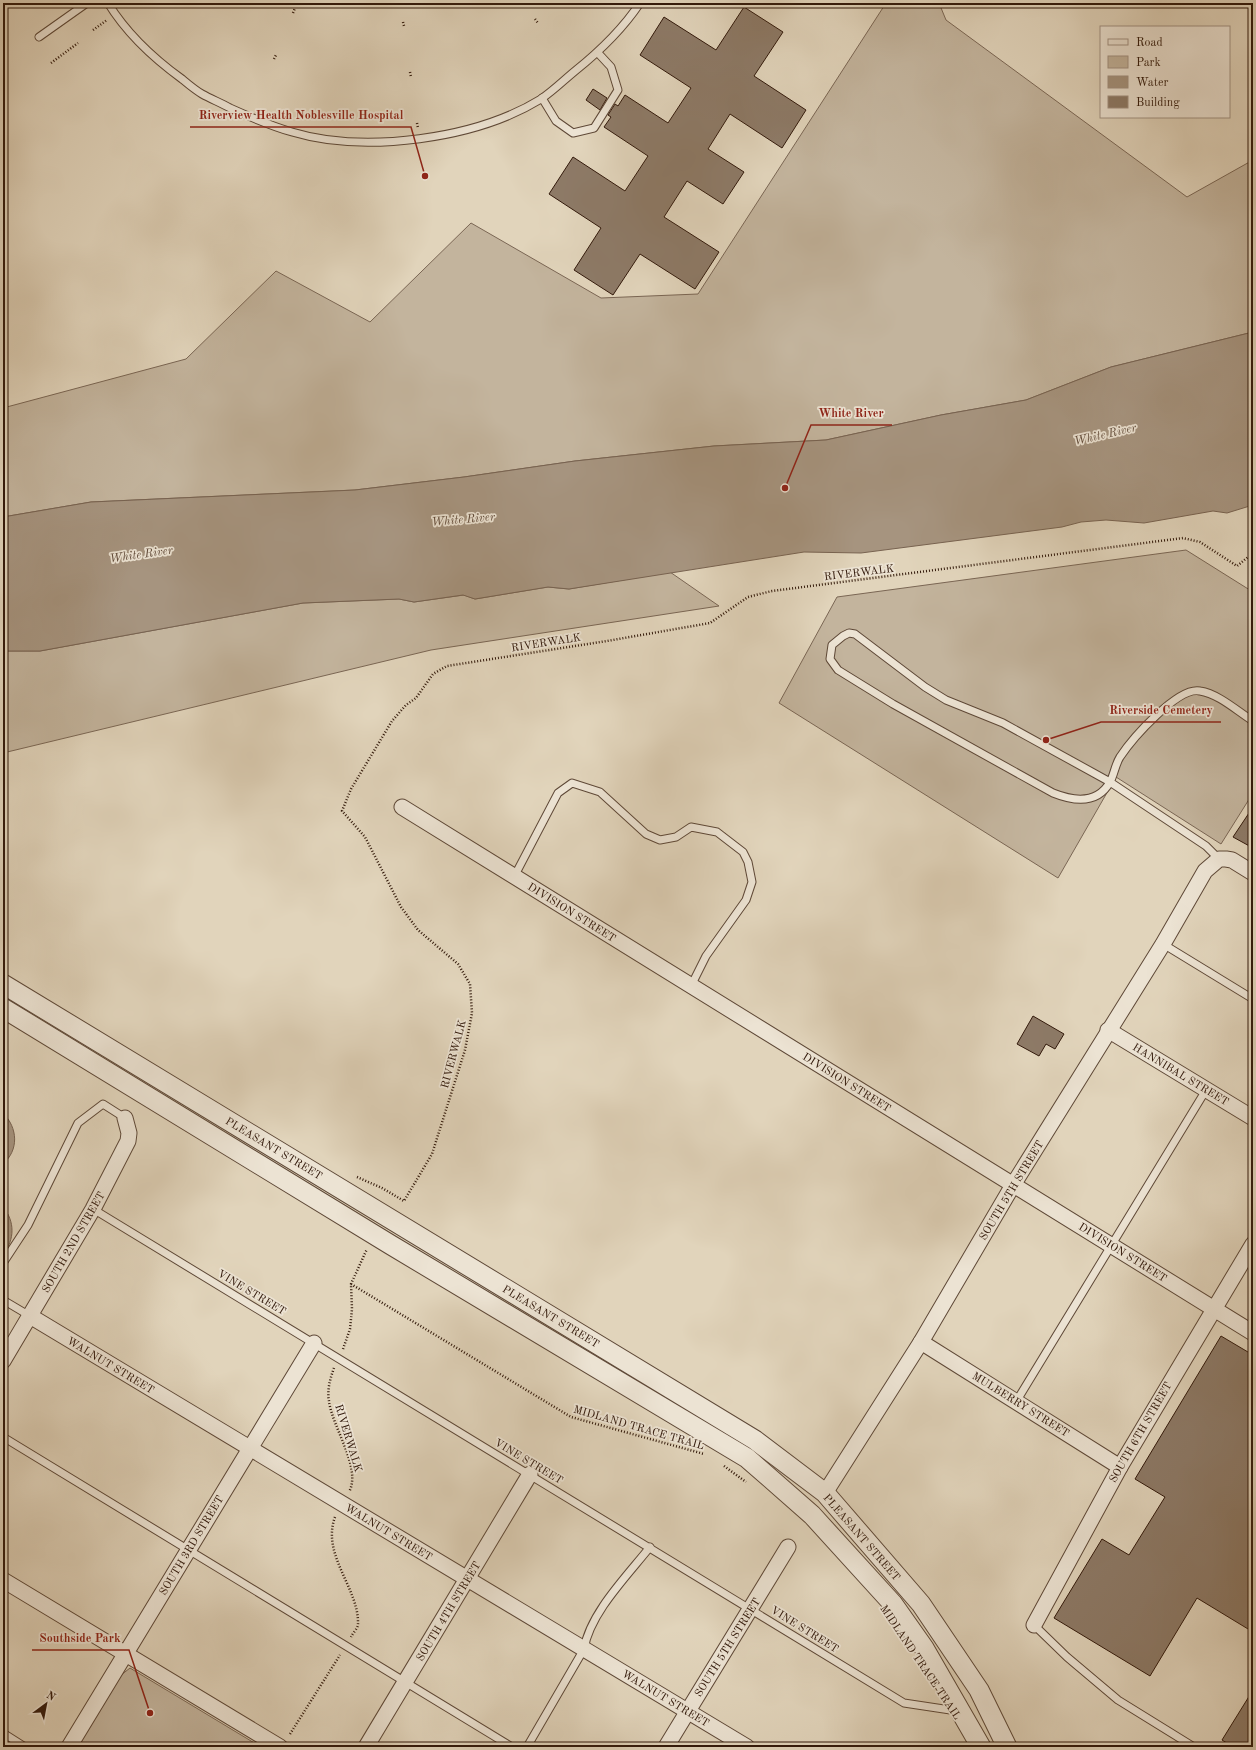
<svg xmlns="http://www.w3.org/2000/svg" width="1256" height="1750" font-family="'Old Standard TT',serif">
  <rect width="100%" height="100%" fill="#e1d4bb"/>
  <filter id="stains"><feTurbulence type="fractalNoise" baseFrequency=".005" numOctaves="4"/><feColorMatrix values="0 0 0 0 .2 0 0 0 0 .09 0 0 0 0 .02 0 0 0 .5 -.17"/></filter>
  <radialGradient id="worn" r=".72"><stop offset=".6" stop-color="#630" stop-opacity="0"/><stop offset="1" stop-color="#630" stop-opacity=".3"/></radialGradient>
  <!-- green -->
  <g fill="#c3b49d" stroke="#7a6654">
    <path d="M886,3H939L946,20L1187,197L1253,160V332L1111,367L1026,400L941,415L826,440L714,446L575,461L464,477L355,490L91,502L3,517V408L186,359L276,271L370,322L471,223L601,298L698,294Z"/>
    <path d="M1186,550L1253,592V793L1221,844L1116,777L1058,878L779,703L837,597Z"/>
    <path d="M670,572L719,606L431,650L3,753V651H40L303,603L399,599L414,602L464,595L475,599L548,587L569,589Z"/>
    <path d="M130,1668L261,1747H75L116,1679Z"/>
  </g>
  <!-- water -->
  <g fill="#a6947f" stroke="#786351">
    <path d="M1253,332V505L1227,513L1213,511L1144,523L1106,520L1081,522L1062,527L861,553L804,552L569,589L548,587L475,599L463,595L414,602L399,599L303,603L40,651H3V517L91,502L355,490L464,477L575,461L714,446L826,440L941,415L1026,400L1111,367Z"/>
    <path d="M3,1113C18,1128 19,1150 3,1164Z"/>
    <path d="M3,1207C15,1221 15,1240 3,1254Z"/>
  </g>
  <!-- building -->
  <g fill="#8d7a67" stroke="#32190b">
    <path d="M744,7L783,32L754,76L806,110L782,148L730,114L708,149L744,172L723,204L687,181L664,217L719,252L695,289L640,254L613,295L574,270L601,228L549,194L573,157L625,191L648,156L604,127L611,117L608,115L615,104L618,106L625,95L668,123L691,88L640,55L664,17L716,50Z"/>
    <path d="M593,89L607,98L600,110L586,100Z"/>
    <path d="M1253,807V848L1233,837Z"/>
    <path d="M1033,1016L1064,1034L1055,1049L1046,1044L1039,1056L1017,1044Z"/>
    <path d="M1221,1336L1253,1355V1632L1197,1598L1150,1676L1054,1618L1102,1539L1129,1555L1165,1497L1135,1479Z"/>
    <path d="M1253,1690V1747H1233L1222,1740Z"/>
  </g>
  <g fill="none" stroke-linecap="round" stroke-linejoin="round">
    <!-- service casing -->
    <g stroke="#5e4837" stroke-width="9">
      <g id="service">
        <path d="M108,3C127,34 153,58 182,79C188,84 195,90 202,94C211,99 221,103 230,108C250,117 271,126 292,132C365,154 476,139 541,99C553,91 564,80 575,71C600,51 622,30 640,3"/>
        <path d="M39,37L87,3"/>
        <path d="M542,98L556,121L573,133L594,128L618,90L611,67L598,53"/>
        <path d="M1219,859L1206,846L1110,782L1003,723L946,700L925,687L855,634L849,633L843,636L832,645L830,659L838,670L893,704L1053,793C1073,801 1097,805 1110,782C1114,775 1115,765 1120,757C1132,739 1178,686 1200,691C1219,694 1237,711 1253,721"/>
        <path d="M514,877L558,793L572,783L600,792L646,834L660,840L676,837L691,827L717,832L743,852L748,862L752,882L746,900L706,956L691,986"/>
        <path d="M1163,944L1253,999"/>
        <path d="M93,1209L904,1703L957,1711"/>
        <path d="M3,1263L28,1225L78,1123L103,1104L125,1118"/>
        <path d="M3,1300L30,1316"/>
        <path d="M1016,1402L1206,1090"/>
        <path d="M3,1437L512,1747"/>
        <path d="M1034,1625L1067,1657L1118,1700L1194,1747"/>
        <path d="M3,1733L25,1747"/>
        <path d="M527,1747L584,1649C590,1613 627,1576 650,1547"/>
      </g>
    </g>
    <!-- minor casing -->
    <g stroke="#5e4837" stroke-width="17">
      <g id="minor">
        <path d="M402,807L1253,1333"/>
        <path d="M1108,1030L1253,1118"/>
        <path d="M30,1316L747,1747"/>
        <path d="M921,1342L1120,1467"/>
        <path d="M3,1361L93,1209L128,1141L129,1133L125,1118"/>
        <path d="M825,1493L921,1342L1013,1185L1163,944L1205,871L1219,859H1226L1232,860L1253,873"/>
        <path d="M3,1580L280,1747"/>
        <path d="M1034,1625L1120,1467L1253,1244"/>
        <path d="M69,1747L314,1343"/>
        <path d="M366,1747L530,1474"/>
        <path d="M666,1747L788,1547"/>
      </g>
    </g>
    <!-- tertiary casing -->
    <g stroke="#5e4837" stroke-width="21">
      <g id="tertiary">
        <path d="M3,984L755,1440L825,1493L921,1604L979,1690L1007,1747"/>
        <path d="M3,1008L391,1245L747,1458L812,1515L893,1604L924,1648L981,1747"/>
      </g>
    </g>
    <!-- path -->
    <g stroke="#32190b" stroke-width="2.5" stroke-dasharray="1 2" stroke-linecap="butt">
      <path d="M124,7L129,3"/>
      <path d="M293,13L295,8"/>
      <path d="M535,19L538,23"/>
      <path d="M403,22L404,26"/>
      <path d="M93,30L107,20"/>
      <path d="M274,59L276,55"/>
      <path d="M51,63L78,43"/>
      <path d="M410,72L411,77"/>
      <path d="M417,123L418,128"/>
      <path d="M357,1177L382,1188L404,1201L432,1154L465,1050L472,1013L470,984L458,964L418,930L401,907L365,837L342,811L351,789L392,721L406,705L416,698L433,674L447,666L607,641L710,623L748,597L772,591L1183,538L1200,542L1237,566L1253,553"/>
      <path d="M351,1284L571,1417L704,1454"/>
      <path d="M343,1349L350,1329L352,1309L351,1284L367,1249"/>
      <path d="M334,1368C330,1379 327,1390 329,1401C332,1427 362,1468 349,1492"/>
      <path d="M724,1466L746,1482"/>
      <path d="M335,1517C321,1555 359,1588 358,1624C358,1628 353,1633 351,1637"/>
      <path d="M290,1734L340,1655"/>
    </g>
    <!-- service -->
    <use href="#service" stroke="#ece3d3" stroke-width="7"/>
    <!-- minor -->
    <use href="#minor" stroke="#ece3d3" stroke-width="15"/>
    <!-- tertiary -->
    <use href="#tertiary" stroke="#ece3d3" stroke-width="19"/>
  </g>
  <g text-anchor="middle" stroke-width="3.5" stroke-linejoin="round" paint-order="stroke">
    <!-- street labels -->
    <g font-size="11" fill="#32190b" stroke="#ece3d3">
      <text transform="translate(859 572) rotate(-7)" y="4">RIVERWALK</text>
      <text transform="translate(546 642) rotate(-9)" y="4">RIVERWALK</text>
      <text transform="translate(572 912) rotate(32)" y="4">DIVISION STREET</text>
      <text transform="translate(453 1054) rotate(-75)" y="4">RIVERWALK</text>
      <text transform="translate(1181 1074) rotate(31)" y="4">HANNIBAL STREET</text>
      <text transform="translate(847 1082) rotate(32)" y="4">DIVISION STREET</text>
      <text transform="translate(274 1148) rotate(31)" y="4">PLEASANT STREET</text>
      <text transform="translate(1011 1190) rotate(-59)" y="4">SOUTH 5TH STREET</text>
      <text transform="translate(73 1242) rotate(-60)" y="4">SOUTH 2ND STREET</text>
      <text transform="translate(1123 1252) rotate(32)" y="4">DIVISION STREET</text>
      <text transform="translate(252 1292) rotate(31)" y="4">VINE STREET</text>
      <text transform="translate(551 1316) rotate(31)" y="4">PLEASANT STREET</text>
      <text transform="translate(111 1365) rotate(31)" y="4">WALNUT STREET</text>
      <text transform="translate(1021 1404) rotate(32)" y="4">MULBERRY STREET</text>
      <text transform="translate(639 1427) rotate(16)" y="4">MIDLAND TRACE TRAIL</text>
      <text transform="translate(1140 1432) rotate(-60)" y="4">SOUTH 6TH STREET</text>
      <text transform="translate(349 1438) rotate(73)" y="4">RIVERWALK</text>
      <text transform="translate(529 1461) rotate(31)" y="4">VINE STREET</text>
      <text transform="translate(389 1532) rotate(31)" y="4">WALNUT STREET</text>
      <text transform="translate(862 1537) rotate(49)" y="4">PLEASANT STREET</text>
      <text transform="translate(191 1545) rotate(-59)" y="4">SOUTH 3RD STREET</text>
      <text transform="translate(448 1611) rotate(-59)" y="4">SOUTH 4TH STREET</text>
      <text transform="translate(805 1629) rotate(32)" y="4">VINE STREET</text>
      <text transform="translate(727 1647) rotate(-58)" y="4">SOUTH 5TH STREET</text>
      <text transform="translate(921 1662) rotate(56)" y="4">MIDLAND TRACE TRAIL</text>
      <text transform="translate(666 1698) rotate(31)" y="4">WALNUT STREET</text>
    </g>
    <!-- water labels -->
    <g font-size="12" font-style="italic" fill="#604a39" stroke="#ece3d3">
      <text transform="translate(1105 434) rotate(-13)" y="4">White River</text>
      <text transform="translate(463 519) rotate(-5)" y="4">White River</text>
      <text transform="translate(141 554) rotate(-8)" y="4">White River</text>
    </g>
  </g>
  <!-- callouts -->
  <path fill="none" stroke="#8f2418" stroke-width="1.5" d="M425 176L411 127H190M785 488L811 425H892M1046 740L1101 722H1221M150 1713L129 1650H32"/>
  <g fill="#8f2418" stroke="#ece3d3" stroke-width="1.5">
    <circle cx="425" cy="176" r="4"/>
    <circle cx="785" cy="488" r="4"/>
    <circle cx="1046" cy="740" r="4"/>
    <circle cx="150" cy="1713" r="4"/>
  </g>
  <g font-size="12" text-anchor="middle" font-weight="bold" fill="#8f2418" stroke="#ece3d3" stroke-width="3.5" stroke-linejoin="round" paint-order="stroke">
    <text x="301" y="119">Riverview Health Noblesville Hospital</text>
    <text x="851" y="417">White River</text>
    <text x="1161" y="714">Riverside Cemetery</text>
    <text x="80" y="1642">Southside Park</text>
  </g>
  <!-- margin -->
  <rect width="1256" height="1750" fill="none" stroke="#e1d4bb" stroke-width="16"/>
  <rect x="4" y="4" width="1248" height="1742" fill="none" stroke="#32190b" stroke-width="2"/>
  <rect x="8" y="8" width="1240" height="1734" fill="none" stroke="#32190b"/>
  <!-- legend -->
  <rect x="1100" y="26" width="130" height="92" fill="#ece3d3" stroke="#a29283"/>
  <rect x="1108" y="39" width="20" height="6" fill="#ece3d3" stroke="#a29283"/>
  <text x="1136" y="46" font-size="12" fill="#32190b">Road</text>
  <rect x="1108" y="56" width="20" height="12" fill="#c3b49d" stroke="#a29283"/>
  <text x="1136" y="66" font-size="12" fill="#32190b">Park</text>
  <rect x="1108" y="76" width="20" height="12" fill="#a6947f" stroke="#a29283"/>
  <text x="1136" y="86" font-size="12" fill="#32190b">Water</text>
  <rect x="1108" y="96" width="20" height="12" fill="#8d7a67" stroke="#a29283"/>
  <text x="1136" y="106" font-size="12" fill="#32190b">Building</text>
  <!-- north arrow -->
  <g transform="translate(46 1704) rotate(32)" stroke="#ece3d3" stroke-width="3" paint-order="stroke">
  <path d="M0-3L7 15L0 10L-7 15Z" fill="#32190b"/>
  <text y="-6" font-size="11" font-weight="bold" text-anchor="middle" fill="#32190b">N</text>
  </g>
  <rect width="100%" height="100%" filter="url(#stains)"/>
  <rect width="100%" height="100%" fill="url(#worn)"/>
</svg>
